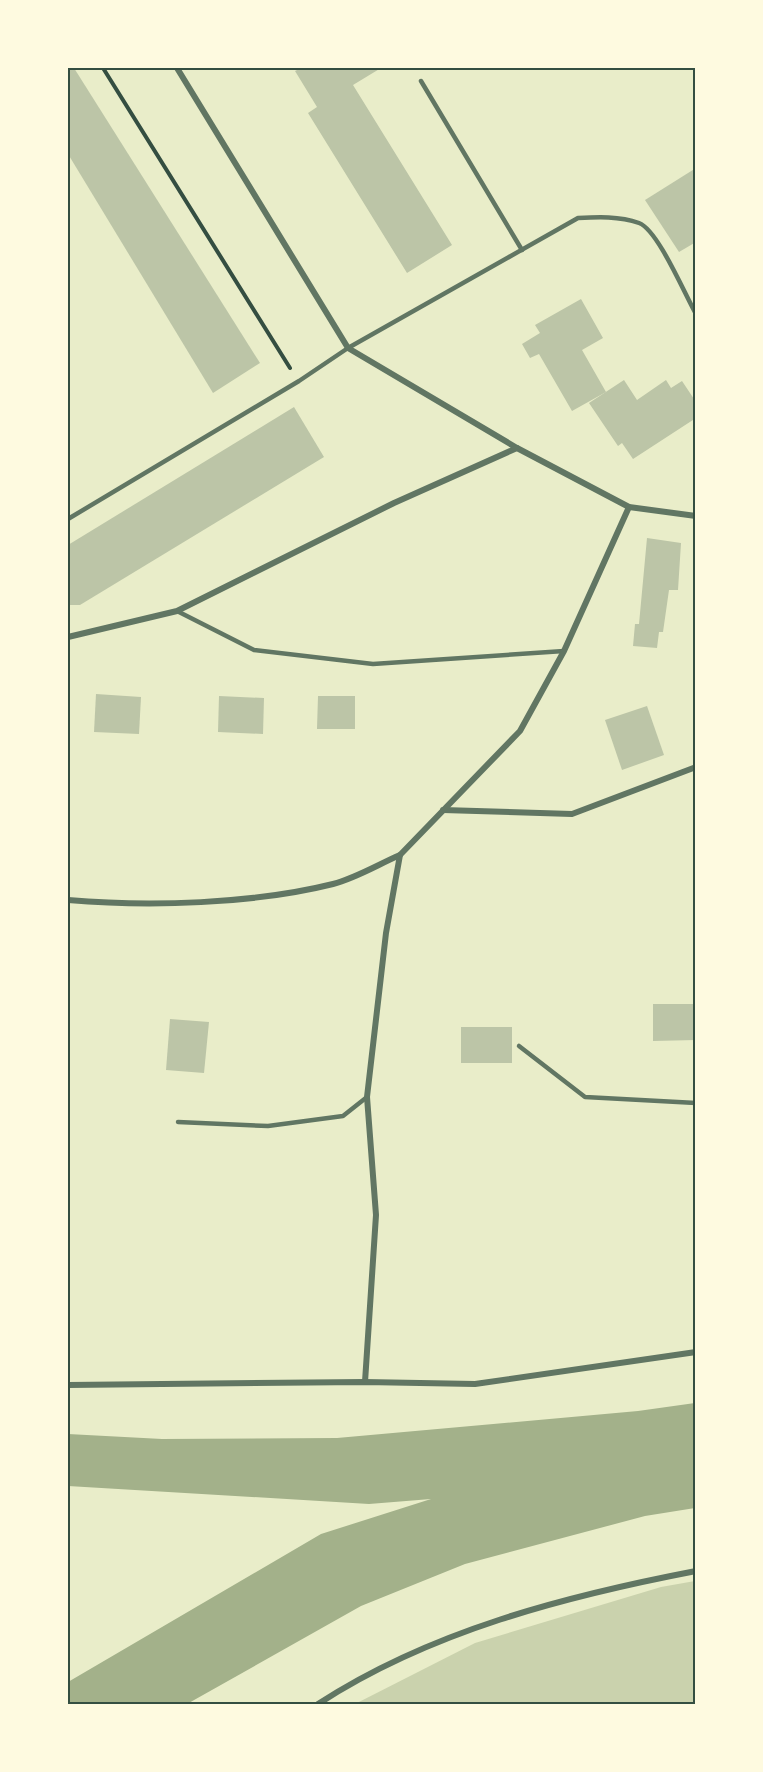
<svg xmlns="http://www.w3.org/2000/svg" width="763" height="1772" font-family="Lato,sans-serif">
  <rect width="100%" height="100%" fill="#e9edc9"/>
  <!-- green -->
  <path fill="#cad2ad" d="M695,1581V1704H355L475,1643L661,1587Z"/>
  <!-- water -->
  <path fill="#a3b18a" d="M695,1403V1508L645,1516L465,1564L361,1606L187,1704H68V1682L321,1534L431,1499L369,1504L68,1486V1434L162,1439L337,1438L638,1411Z"/>
  <!-- building -->
  <g fill="#bcc5a7">
    <path d="M68,68H74L260,363L213,393L68,154Z"/>
    <path d="M301,68H381L353,85L452,245L407,273L308,113L317,107L295,71Z"/>
    <path d="M696,168V242L679,252L645,200Z"/>
    <path d="M581,299L603,338L582,350L606,392L572,411L539,354L530,358L522,344L540,333L535,325Z"/>
    <path d="M624,380L637,400L666,380L671,388L682,381L696,402V418L633,459L622,443L618,446L589,403Z"/>
    <path d="M294,407L324,457L80,605H68V545Z"/>
    <path d="M647,538L681,543L678,590H669L663,632H659L657,648L633,646L635,624H639Z"/>
    <path d="M96,694L141,697L139,734L94,732Z"/>
    <path d="M219,696L264,698L263,734L218,732Z"/>
    <path d="M318,696H355V729H317Z"/>
    <path d="M647,706L664,755L622,770L605,720Z"/>
    <path d="M653,1004H696V1040L653,1041Z"/>
    <path d="M170,1019L209,1022L204,1073L166,1070Z"/>
    <rect x="461" y="1027" width="51" height="36"/>
  </g>
  <g fill="none" stroke-linecap="round" stroke-linejoin="round">
    <!-- path -->
    <path stroke="#344e41" stroke-width="4" d="M103,68L290,368"/>
    <!-- service -->
    <g stroke="#617663" stroke-width="4.5">
      <path d="M421,81L522,250"/>
      <path d="M68,519L299,381L348,348L578,218C598,217 619,216 639,223C658,230 685,295 696,314"/>
      <path d="M177,611L254,650L373,664L564,651"/>
      <path d="M519,1046L585,1097L696,1103"/>
      <path d="M178,1122L268,1126L343,1116L367,1097"/>
    </g>
    <!-- minor -->
    <g stroke="#617663" stroke-width="6">
      <path d="M177,68L348,348L517,448L629,507L696,516"/>
      <path d="M68,637L177,611L394,503L517,448"/>
      <path d="M443,810L572,814L696,767"/>
      <path d="M68,900C149,907 253,904 333,884C356,878 379,864 400,855"/>
      <path d="M365,1382L376,1215L367,1097L386,933L400,855L520,731L564,651L629,507"/>
      <path d="M68,1385L365,1382L475,1384L696,1352"/>
      <path d="M318,1704C430,1631 566,1596 696,1571"/>
    </g>
  </g>
  <!-- border -->
  <rect width="763" height="1772" fill="none" stroke="#fefae0" stroke-width="138"/>
  <rect x="69" y="69" width="625" height="1634" fill="none" stroke="#344e41" stroke-width="2"/>
</svg>
